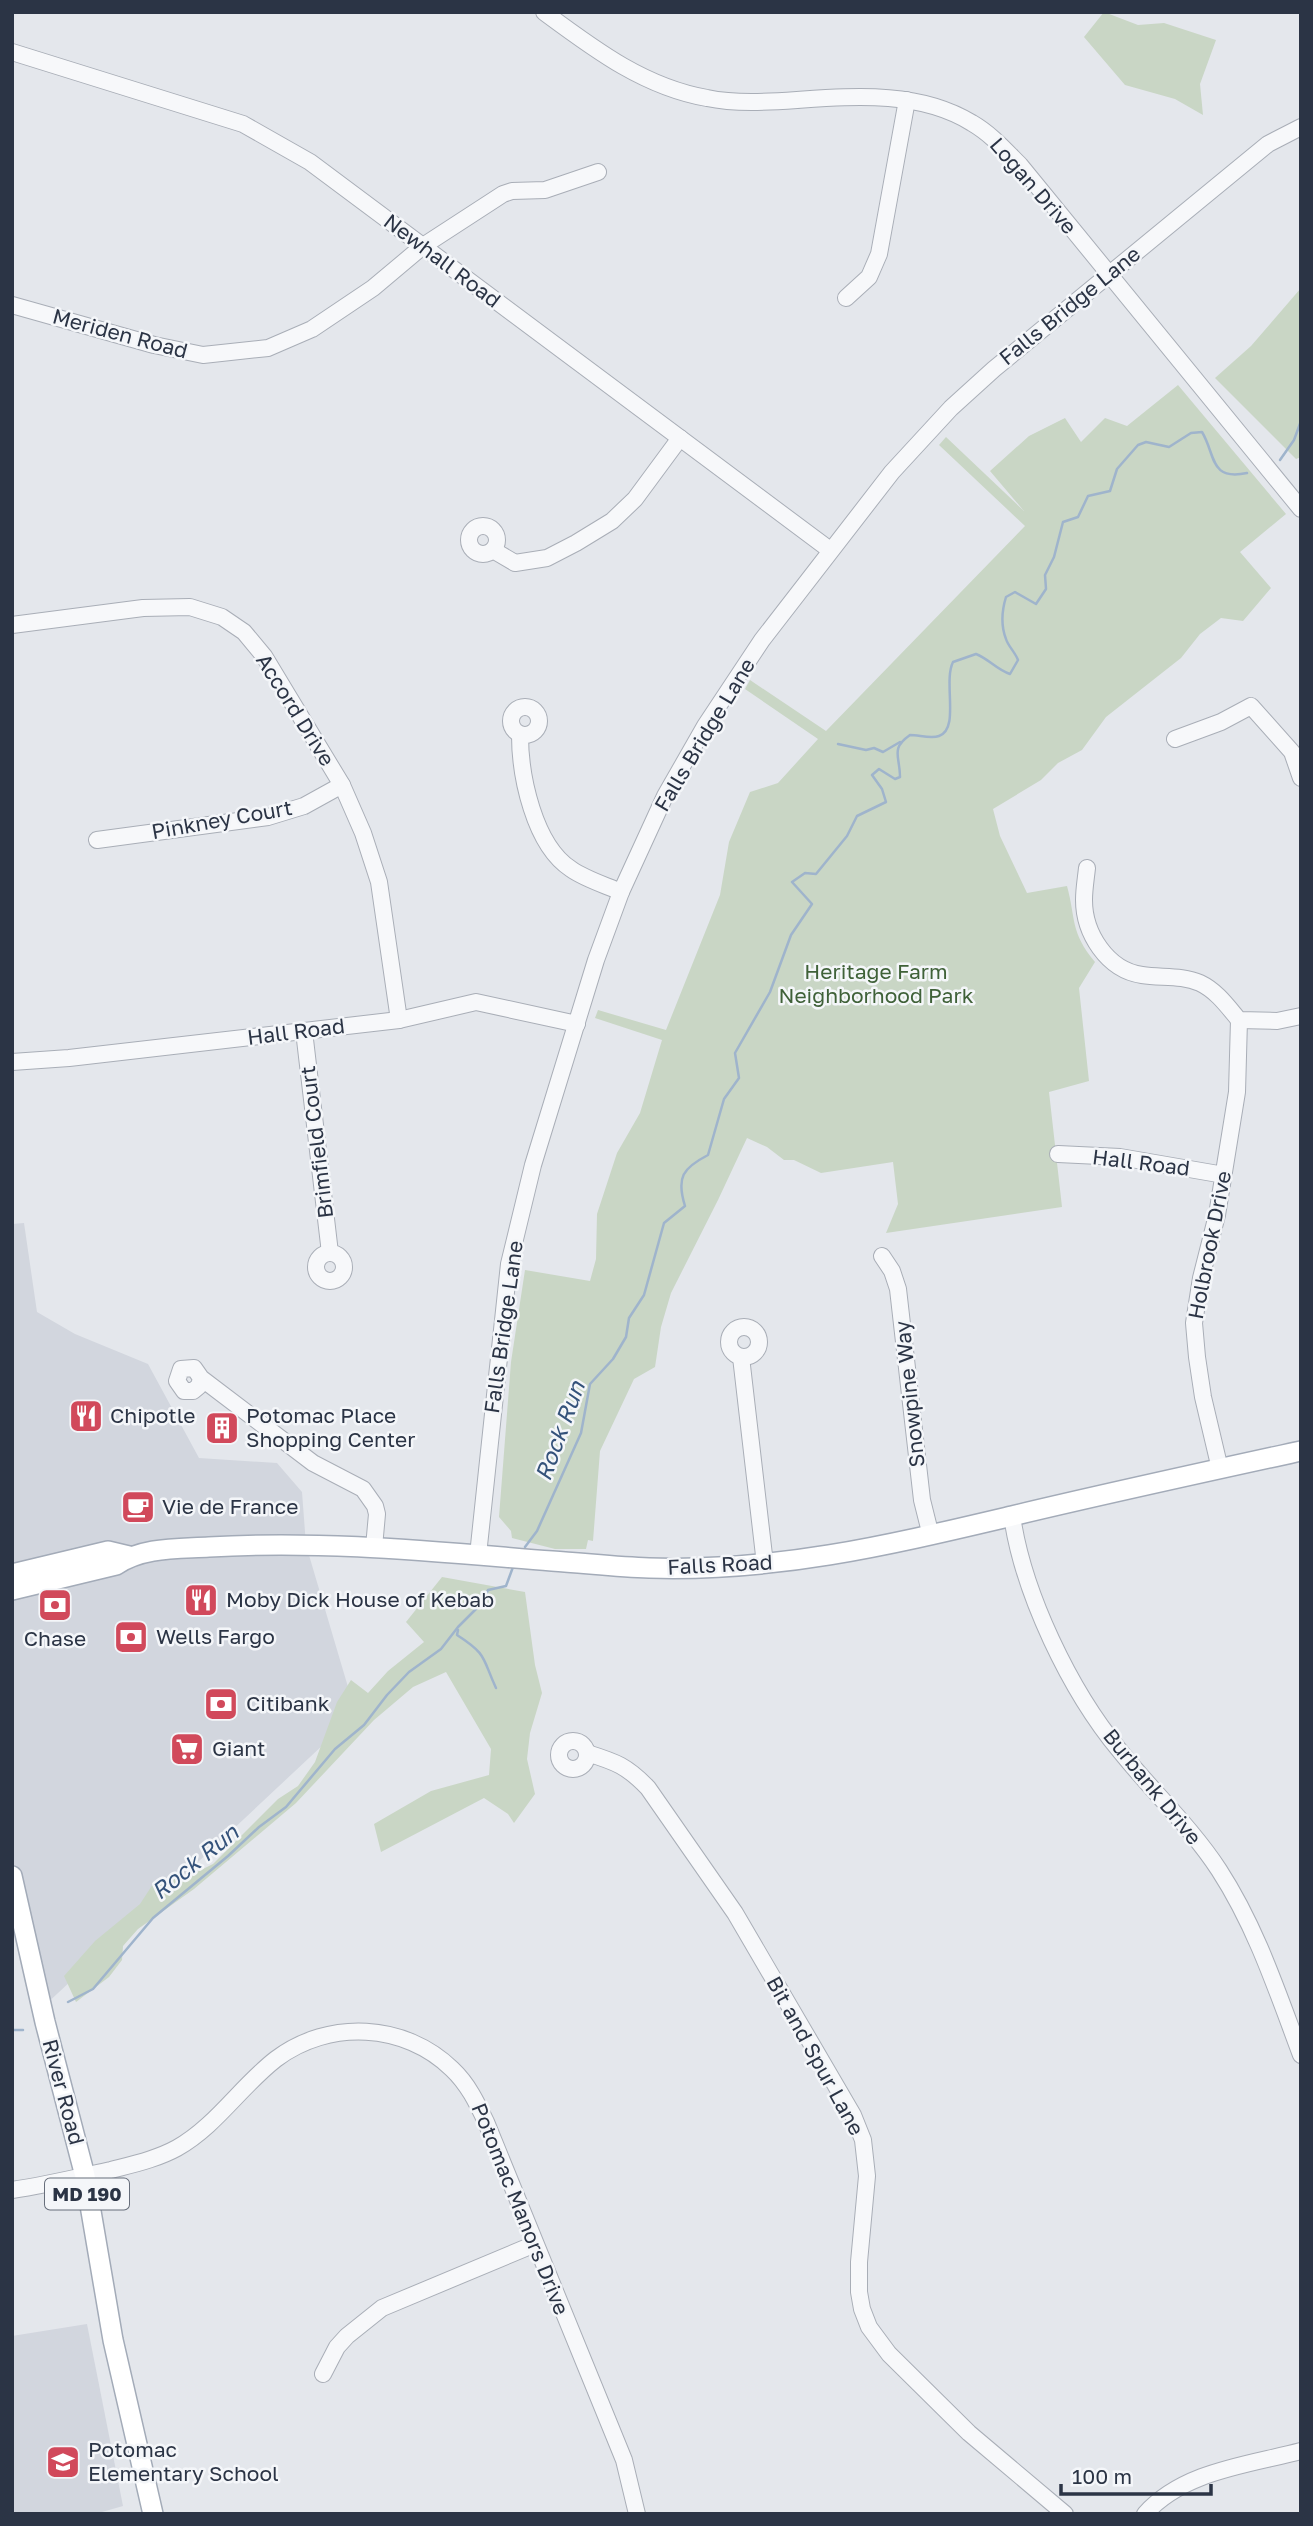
<svg xmlns="http://www.w3.org/2000/svg" width="1313" height="2526" font-family="'Golos Text',sans-serif">
  <rect width="100%" height="100%" fill="#e4e7ec"/>
  <!-- built -->
  <g fill="#d2d6de">
    <path d="M24,1223L37,1312L75,1334L148,1364L199,1458L277,1463L302,1492L306,1545L356,1714L42,2008L12,1885V1224Z"/>
    <path d="M87,2324L123,2506L95,2514H12V2336Z"/>
  </g>
  <!-- green -->
  <g fill="#c9d6c5">
    <path d="M1104,12L1138,25L1164,23L1216,40L1200,84L1203,115L1175,99L1125,85L1084,37Z"/>
    <path d="M1301,288V457L1296,459L1215,378L1251,346Z"/>
    <path d="M1178,385L1286,514L1240,552L1271,588L1243,621L1221,618L1200,634L1181,658L1106,717L1082,750L1058,763L1041,780L993,809L1000,836L1027,893L1067,886C1076,919 1070,932 1095,962L1079,988L1089,1081L1049,1092L1062,1207L886,1233L898,1204L893,1162L821,1173L794,1160H784L767,1147L747,1138L718,1200L671,1293L661,1327L655,1367L634,1379L600,1451L593,1541L588,1540L586,1549H555L512,1538L511,1531L499,1517L511,1362L525,1270L590,1281L596,1259L597,1214L617,1153L640,1113L662,1040L595,1018L598,1010L666,1030L720,895L729,842L750,792L778,783L818,739L745,689L750,680L826,731L1025,526L939,445L946,437L1024,511L990,471L1029,436L1065,418L1081,442L1105,418L1127,426Z"/>
    <path d="M442,1577L525,1592L535,1665L542,1693L530,1733L527,1759L535,1794L514,1823L508,1814L484,1798L381,1852L374,1824L431,1791L489,1775L491,1749L446,1672L413,1687L374,1720L296,1803L194,1889L138,1929L123,1946L122,1960L109,1977L76,2002L64,1976L95,1941L140,1904L155,1881L193,1874L213,1864L278,1799L298,1786L315,1762L337,1702L351,1680L368,1693L388,1671L424,1642L406,1622Z"/>
  </g>
  <g fill="none" stroke-linecap="round" stroke-linejoin="round">
    <!-- stream -->
    <g stroke="#9fb4cc" stroke-width="2.5">
      <path d="M1280,460L1294,440L1301,421"/>
      <path d="M838,744L866,750L874,748L883,752L900,742"/>
      <path d="M525,1547L537,1531L581,1433L590,1384L613,1359L626,1337L629,1318L644,1295L664,1223L685,1206C676,1177 683,1168 708,1155L724,1099L739,1078L735,1053L770,992L791,935L812,904L792,882L805,873L816,874L847,836L857,816L886,802L882,789L872,775L879,769L895,779L900,777C900,756 890,749 910,735C919,735 931,739 939,736C960,729 943,682 953,662L976,654C989,659 997,670 1010,674L1018,660C1015,652 1008,646 1006,639C1001,626 1002,610 1006,597L1015,592L1036,604L1046,589L1045,575L1054,557L1063,522L1078,517L1088,496L1110,491L1117,469L1138,445L1146,442L1169,447L1191,433L1202,432C1216,455 1209,481 1247,473"/>
      <path d="M458,1630L457,1635C488,1655 482,1658 496,1688"/>
      <path d="M68,2002L93,1989L153,1918L228,1856L259,1827L286,1807L335,1749L364,1725L387,1695L409,1672L441,1649L458,1627L482,1603L488,1590L506,1586L513,1567"/>
      <path d="M12,2030H23"/>
    </g>
    <!-- minor casing -->
    <g stroke="#a9aeb7" stroke-width="18">
      <g id="minor">
        <path d="M544,12C594,49 644,87 707,98C735,104 768,102 797,100C856,96 920,91 972,123C991,134 1005,150 1020,165L1301,509"/>
        <path d="M12,52L243,124L310,162L830,550"/>
        <path d="M846,298L869,277L879,254L907,100"/>
        <path d="M12,305L154,345L203,355L268,348L312,329L373,288L423,246L503,194L512,191L545,190L598,172"/>
        <circle cx="483" cy="540" r="14"/>
        <path d="M493,550L515,563L547,558L576,543L612,521L635,499L680,438"/>
        <path d="M12,625L143,608L190,607L222,617L244,632L264,656L342,785L363,833L379,882L399,1020"/>
        <circle cx="525" cy="721" r="14"/>
        <path d="M520,735C520,776 534,845 571,869C585,879 605,885 621,892"/>
        <path d="M1175,739L1221,722L1251,706L1292,752L1301,778"/>
        <path d="M97,840L268,817L304,806L342,785"/>
        <path d="M1087,868C1086,878 1084,889 1084,900C1084,933 1107,970 1142,975C1161,978 1182,975 1200,983C1217,991 1228,1007 1239,1020L1277,1021L1301,1016"/>
        <path d="M304,1031L330,1253"/>
        <path d="M12,1062L69,1058L399,1020L476,1002L577,1024"/>
        <path d="M1058,1154L1120,1157L1224,1175"/>
        <circle cx="330" cy="1267" r="14"/>
        <path d="M882,1256L892,1271L898,1289L922,1500L931,1536"/>
        <circle cx="744" cy="1342" r="15"/>
        <path d="M741,1357L765,1564"/>
        <path d="M201,1378L199,1386L193,1391H184L177,1381L181,1369L194,1368L201,1378L313,1463L363,1489L375,1506L377,1514L374,1547"/>
        <path d="M1220,1469L1203,1397L1197,1357L1194,1323L1201,1278L1217,1215L1237,1092L1239,1020"/>
        <path d="M1012,1516C1023,1593 1070,1691 1120,1751C1152,1791 1191,1827 1219,1870C1256,1927 1277,1991 1301,2055"/>
        <path d="M478,1555L509,1264L533,1165L596,960L621,892L665,796L705,726L762,640L892,472L951,408L994,369L1268,144L1301,127"/>
        <circle cx="573" cy="1755" r="14"/>
        <path d="M587,1753C616,1762 627,1766 648,1788L735,1913L853,2115L863,2140L867,2176L859,2262V2292L862,2309L869,2327L889,2354L969,2433L1065,2514"/>
        <path d="M12,2190C46,2185 79,2177 111,2170C134,2164 157,2159 177,2148C216,2126 241,2086 276,2059C329,2019 405,2023 452,2069C468,2084 477,2103 486,2122L624,2460L637,2514"/>
        <path d="M323,2374L337,2347L347,2336L382,2308L535,2244"/>
        <path d="M1145,2514C1183,2471 1248,2465 1301,2451"/>
      </g>
    </g>
    <!-- major casing -->
    <g stroke="#a3abb8" stroke-width="22">
      <g id="major">
        <path d="M12,1574L108,1551L129,1556"/>
        <path d="M12,1590L116,1565C143,1547 177,1549 209,1547C324,1540 438,1552 552,1561C584,1563 617,1567 649,1568C777,1572 889,1545 1012,1516C1108,1493 1205,1472 1301,1451"/>
        <path d="M12,1876L45,2022L85,2176L113,2340L153,2514"/>
      </g>
    </g>
    <!-- minor -->
    <use href="#minor" stroke="#f7f8fa" stroke-width="16"/>
    <!-- major -->
    <use href="#major" stroke="#fff" stroke-width="19"/>
  </g>
  <!-- icons -->
  <defs>
    <g id="restaurant-square" transform="scale(1.75)"><rect x="-9" y="-9" width="18" height="18" rx="4" fill="#d1495b" stroke="#f4f6f9"/><path d="M-5-6h1v4h1v-4h1v4h1v-4h1v5L-1.5 .5V6h-2V.5L-5-1ZM5-6V6H3V1.5H1.5Q1.5-4 5-6Z" fill="#fff"/></g>
    <g id="building-square" transform="scale(1.75)"><rect x="-9" y="-9" width="18" height="18" rx="4" fill="#d1495b" stroke="#f4f6f9"/><path d="M-4-6H4V6H1V3H-1V6H-4ZM-2.5-4.3h1.7v1.8h-1.7ZM.8-4.3h1.7v1.8H.8ZM-2.5-1h1.7V.8h-1.7ZM.8-1h1.7V.8H.8Z" fill="#fff"/></g>
    <g id="cafe-square" transform="scale(1.75)"><rect x="-9" y="-9" width="18" height="18" rx="4" fill="#d1495b" stroke="#f4f6f9"/><path d="M-5.5-4.5H6V0H3Q3 3.5 0 3.5H-2.5Q-5.5 3.5-5.5 0ZM3-3.2v2h1.7v-2ZM-6 4.5H4V6H-6Z" fill="#fff"/></g>
    <g id="bank-square" transform="scale(1.75)"><rect x="-9" y="-9" width="18" height="18" rx="4" fill="#d1495b" stroke="#f4f6f9"/><path d="M-6-4H6V4H-6ZM0-2.3a2.3 2.3 0 1 0 0 4.6a2.3 2.3 0 1 0 0-4.6Z" fill="#fff"/></g>
    <g id="supermarket-square" transform="scale(1.75)"><rect x="-9" y="-9" width="18" height="18" rx="4" fill="#d1495b" stroke="#f4f6f9"/><path d="M-6-5.5h2.5l.6 2H6L4.5 2H-2.5L-4.4-4H-6ZM-1.5 3.2a1.3 1.3 0 1 0 .1 0ZM3 3.2a1.3 1.3 0 1 0 .1 0Z" fill="#fff"/></g>
    <g id="school-square" transform="scale(1.75)"><rect x="-9" y="-9" width="18" height="18" rx="4" fill="#d1495b" stroke="#f4f6f9"/><path d="M0-5L7-2L0 1L-7-2ZM-4 1L0 2.5L4 1V4Q0 6-4 4Z" fill="#fff"/></g>
  </defs>
  <g fill-rule="evenodd">
    <use href="#restaurant-square" x="86" y="1416"/>
    <use href="#building-square" x="222" y="1428"/>
    <use href="#cafe-square" x="138" y="1507"/>
    <use href="#restaurant-square" x="201" y="1600"/>
    <use href="#bank-square" x="55" y="1605"/>
    <use href="#bank-square" x="131" y="1637"/>
    <use href="#bank-square" x="221" y="1704"/>
    <use href="#supermarket-square" x="187" y="1749"/>
    <use href="#school-square" x="63" y="2462"/>
  </g>
  <g text-anchor="middle" stroke-width="5" stroke-linejoin="round" paint-order="stroke">
    <!-- shield labels -->
    <rect fill="#f4f6f9" stroke="#676e7b" stroke-width="2" x="45" y="2178.5" width="84" height="31" rx="5"/>
    <g font-size="19" font-weight="bold" fill="#2b3445">
      <text x="87" y="2201">MD 190</text>
    </g>
    <!-- street labels -->
    <g font-size="21" fill="#2b3445" stroke="#f4f6f9">
      <text transform="translate(1033 186) rotate(49)" y="7">Logan Drive</text>
      <text transform="translate(442 261) rotate(37)" y="7">Newhall Road</text>
      <text transform="translate(1070 306) rotate(-39)" y="7">Falls Bridge Lane</text>
      <text transform="translate(120 334) rotate(15)" y="7">Meriden Road</text>
      <text transform="translate(295 710) rotate(58)" y="7">Accord Drive</text>
      <text transform="translate(705 735) rotate(-59)" y="7">Falls Bridge Lane</text>
      <text transform="translate(222 820) rotate(-10)" y="7">Pinkney Court</text>
      <text transform="translate(296 1032) rotate(-7)" y="7">Hall Road</text>
      <text transform="translate(317 1142) rotate(-97)" y="7">Brimfield Court</text>
      <text transform="translate(1141 1163) rotate(7)" y="7">Hall Road</text>
      <text transform="translate(1210 1245) rotate(-79)" y="7">Holbrook Drive</text>
      <text transform="translate(504 1327) rotate(-82)" y="7">Falls Bridge Lane</text>
      <text transform="translate(910 1394) rotate(-96)" y="7">Snowpine Way</text>
      <text transform="translate(720 1565) rotate(-3)" y="7">Falls Road</text>
      <text transform="translate(1152 1787) rotate(51)" y="7">Burbank Drive</text>
      <text transform="translate(815 2056) rotate(61)" y="7">Bit and Spur Lane</text>
      <text transform="translate(63 2092) rotate(75)" y="7">River Road</text>
      <text transform="translate(520 2209) rotate(68)" y="7">Potomac Manors Drive</text>
    </g>
    <!-- park labels -->
    <g font-size="21" fill="#3f6138" stroke="#f4f6f9">
      <text x="876" y="979">Heritage Farm<tspan x="876" dy="24">Neighborhood Park</tspan></text>
    </g>
    <!-- poi labels -->
    <g font-size="21" fill="#2b3445" stroke="#f4f6f9" text-anchor="start">
      <text x="110" y="1423">Chipotle</text>
      <text x="246" y="1423">Potomac Place<tspan x="246" dy="24">Shopping Center</tspan></text>
      <text x="162" y="1514">Vie de France</text>
      <text x="226" y="1607">Moby Dick House of Kebab</text>
      <text x="156" y="1644">Wells Fargo</text>
      <text x="55" y="1646" text-anchor="middle">Chase</text>
      <text x="246" y="1711">Citibank</text>
      <text x="212" y="1756">Giant</text>
      <text x="88" y="2457">Potomac<tspan x="88" dy="24">Elementary School</tspan></text>
    </g>
    <!-- water labels -->
    <g font-size="23" font-style="italic" fill="#34527a" stroke="#f4f6f9">
      <text transform="translate(560 1431) rotate(-70)" y="8">Rock Run</text>
      <text transform="translate(195 1862) rotate(-39)" y="8">Rock Run</text>
    </g>
  </g>
  <!-- border -->
  <rect width="1313" height="2526" fill="none" stroke="#2b3445" stroke-width="28"/>
  <!-- scale -->
  <path d="M1061 2484v10h150v-10" fill="none" stroke="#2b3445" stroke-width="3.5"/>
  <text x="1072" y="2484" font-size="21" fill="#2b3445" stroke="#f4f6f9" stroke-width="5" paint-order="stroke">100 m</text>
</svg>
